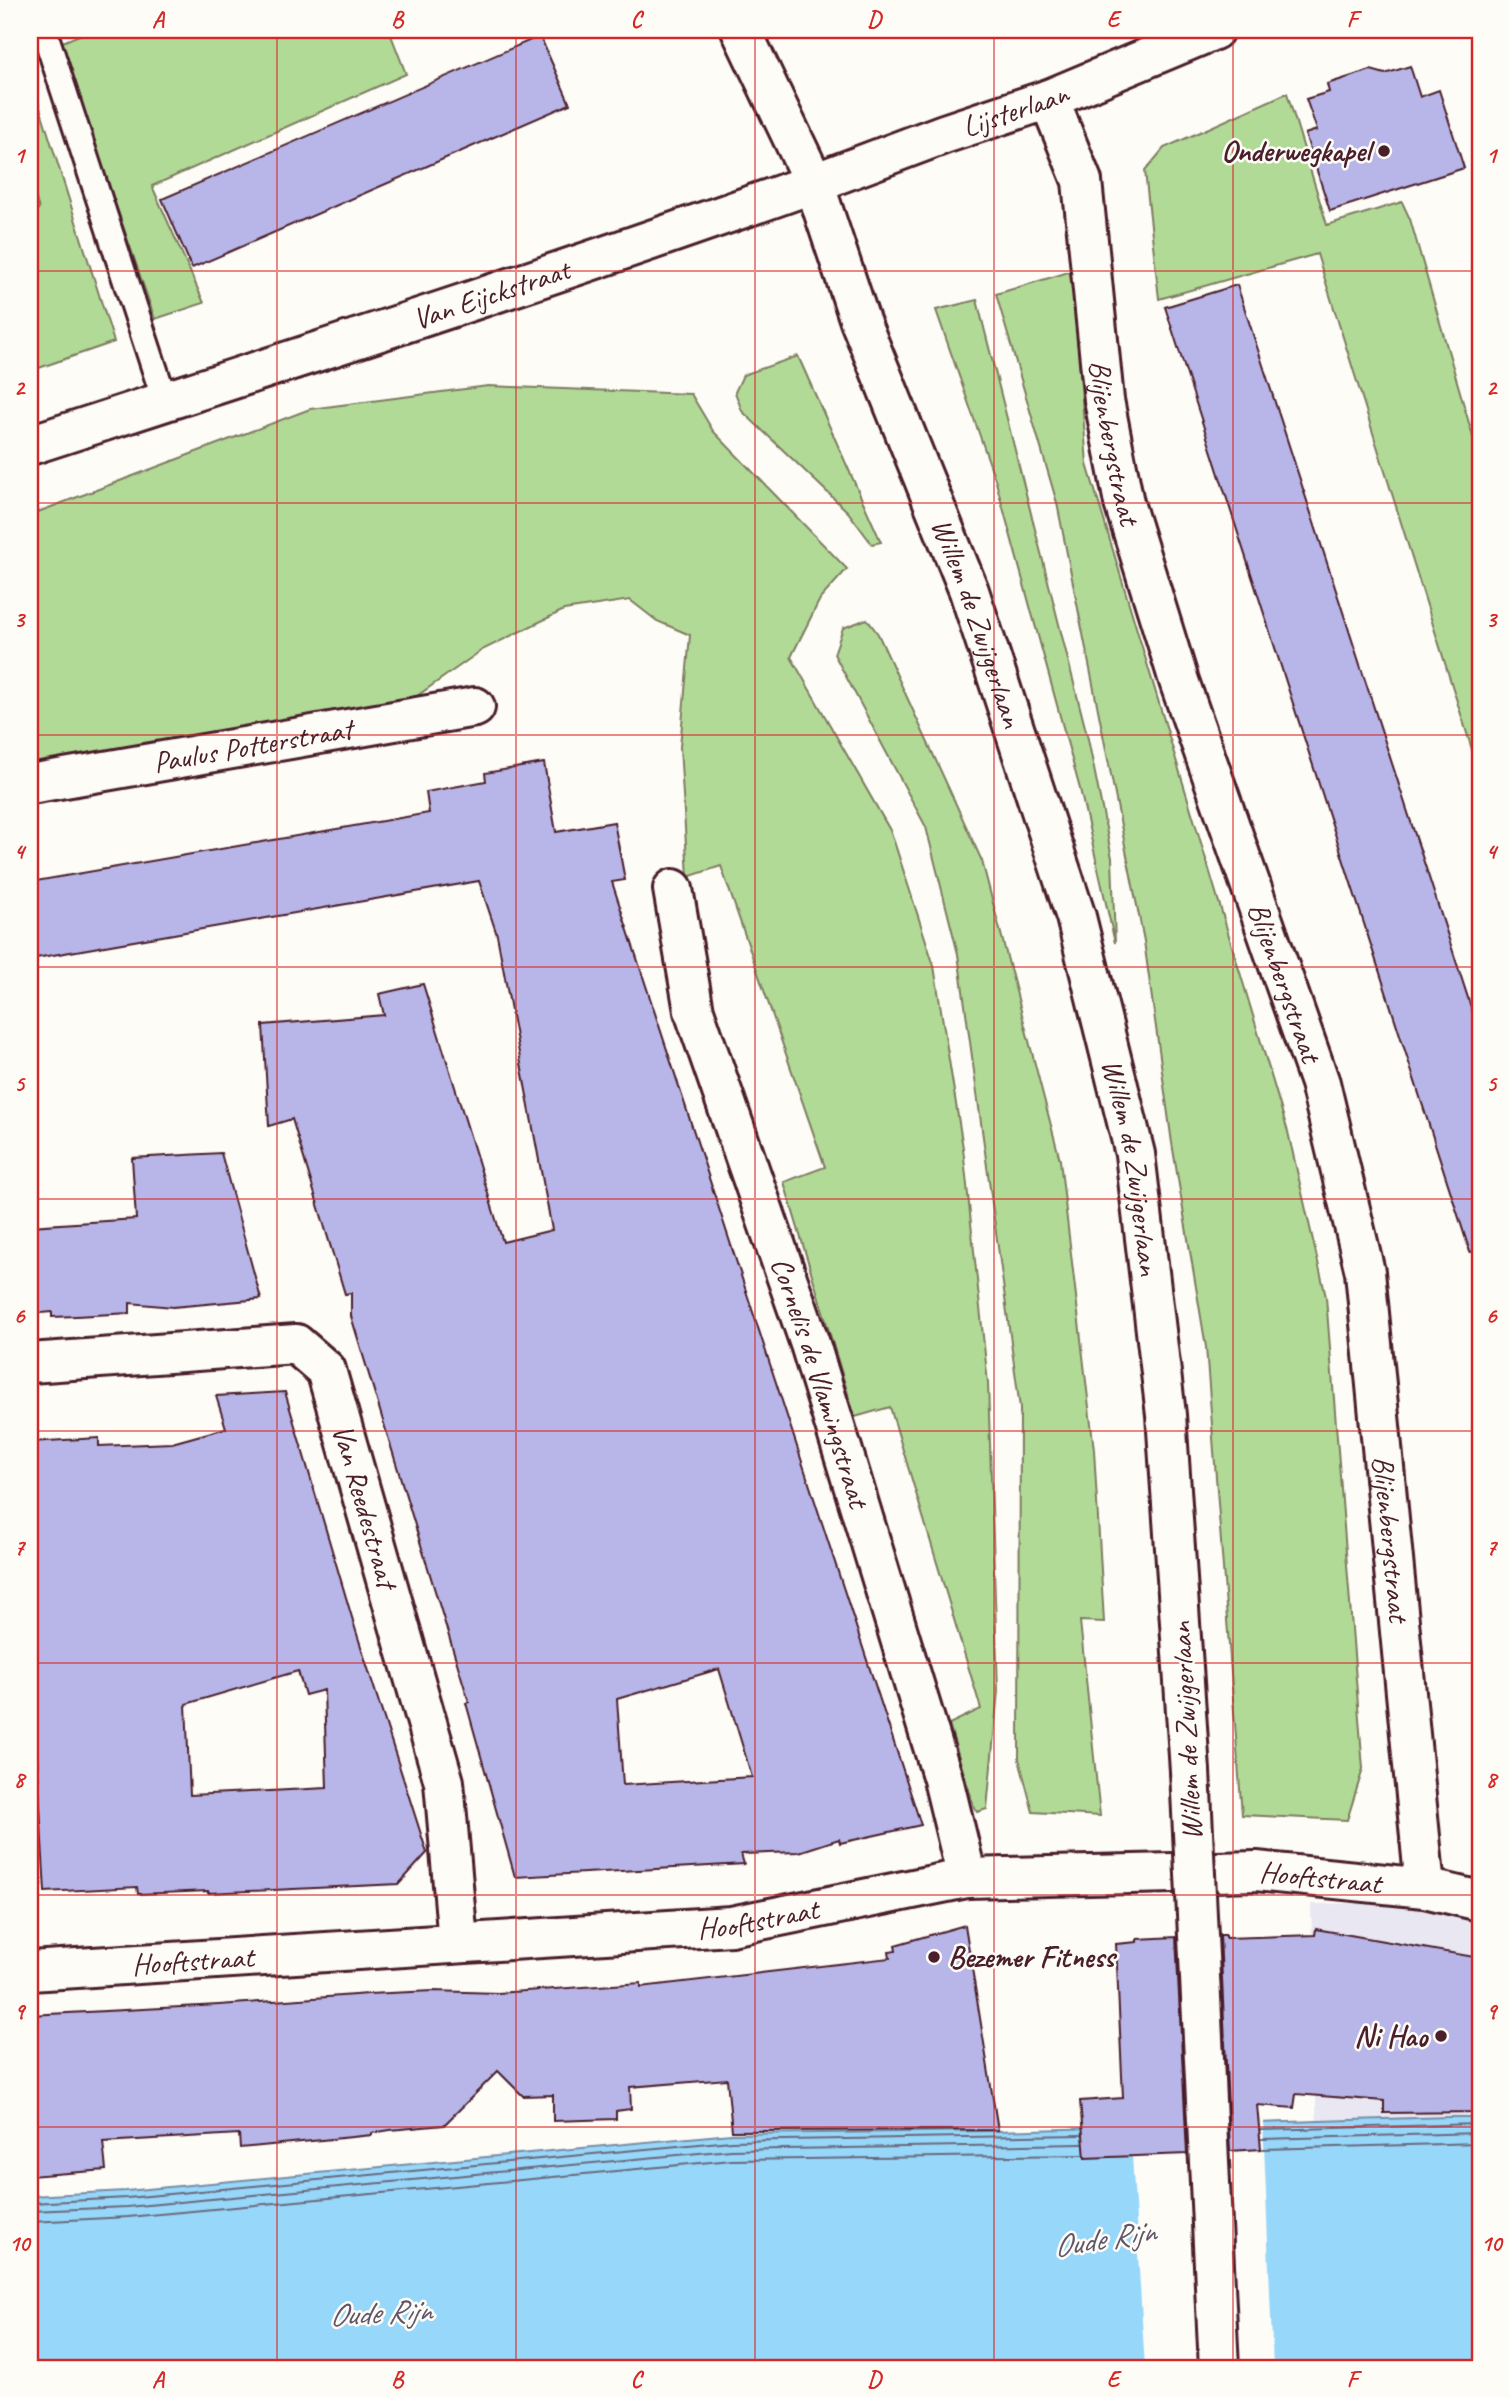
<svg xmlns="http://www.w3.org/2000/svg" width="1510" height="2398" font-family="Caveat,sans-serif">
  <rect width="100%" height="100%" fill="#fdfcf7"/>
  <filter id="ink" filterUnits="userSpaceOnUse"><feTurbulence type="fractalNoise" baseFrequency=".0143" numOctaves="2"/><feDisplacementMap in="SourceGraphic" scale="14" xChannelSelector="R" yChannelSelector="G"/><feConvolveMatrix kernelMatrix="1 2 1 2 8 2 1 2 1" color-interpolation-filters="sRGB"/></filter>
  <g filter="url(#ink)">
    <!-- built -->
    <path fill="#e8e7f2" d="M1480,1901V2131L1317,2134L1311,1904Z"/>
    <!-- green -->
    <g fill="#b2da97" stroke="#7e7c61" stroke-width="2">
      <path d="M91,30H389L406,74L152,186L204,303L155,319L60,43Z"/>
      <path d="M30,76L114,342L30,371V213L39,209L30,180Z"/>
      <path d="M1287,93L1327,225L1402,202L1410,219L1480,461V775L1317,254L1159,299L1145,171L1164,148Z"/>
      <path d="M1072,271L1087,464L1288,1132L1326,1297L1363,1769L1347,1820L1242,1815L1206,1347L1172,1143L1144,941L1057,503L996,294Z"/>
      <path d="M977,300L1088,739L1112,858L1115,943L1080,789L996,482L936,310Z"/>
      <path d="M798,356L881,542L872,544L848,512L742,411L735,392L743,375Z"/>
      <path d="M488,386L691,394L713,431L847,569L820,599L791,657L891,832L934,966L963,1148L988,1383L998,1691L987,1809L977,1812L974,1807L949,1724L981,1709L890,1407L855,1417L784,1182L825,1167L721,866L688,877L680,747L690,635L657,621L630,600L564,610L482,650L407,703L30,771V515L310,409Z"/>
      <path d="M867,619L878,634L982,861L1060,1160L1094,1450L1104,1622L1080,1621L1100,1816L1033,1812L1019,1759L1020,1408L958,954L926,827L834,654L843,628Z"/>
    </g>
    <!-- water -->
    <path fill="#97d7f9" stroke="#788da7" stroke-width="2" d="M1449,2117H1480V2368H30V2196L126,2191L731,2134L997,2131Z"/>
    <!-- pier -->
    <path fill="#fdfcf7" d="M1263,2119L1273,2368H1145L1130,2123Z"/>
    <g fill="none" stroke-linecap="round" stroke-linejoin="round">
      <!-- shore -->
      <g stroke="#69697d" stroke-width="2">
        <path d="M1261,2130L1480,2124"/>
        <path d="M1262,2139L1480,2133"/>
        <path d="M1263,2149L1480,2143"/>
        <path d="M30,2203L127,2198L731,2141L1081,2135"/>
        <path d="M30,2211L127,2207L731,2150L1082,2144"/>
        <path d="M30,2222L128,2217L732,2160L1083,2155"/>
      </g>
    </g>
    <!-- building -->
    <g fill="#b8b6e8" stroke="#4a1f2b" stroke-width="2" fill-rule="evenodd">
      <path d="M540,36L570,104L192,268L162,199Z"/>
      <path d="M1410,66L1420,97L1439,90L1464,168L1330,211L1305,134L1317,130L1306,99L1329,92L1327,84L1371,70L1385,74Z"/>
      <path d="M1237,285L1480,1035V1250L1470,1252L1165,307Z"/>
      <path d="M544,763L556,832L614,822L625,880L612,882L921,1825L840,1843L839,1839L799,1852L741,1854L744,1864L515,1877L466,1703L469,1702L351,1316V1293L345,1294L292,1119L269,1126L263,1025L384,1015L379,994L423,984L503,1242L552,1230L497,935L479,881L30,959V882L429,813L426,792L486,781L485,773ZM719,1669L752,1777L623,1785L617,1699Z"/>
      <path d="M221,1153L261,1299L173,1307L130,1303V1313L76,1316L52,1317V1312L30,1314V1226L136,1219L132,1158Z"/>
      <path d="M285,1392L356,1631L427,1853L399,1884L208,1893V1891L138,1894L137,1887L45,1892L30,1634V1442L99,1438V1446L172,1443L226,1428L216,1396ZM298,1671L305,1695L324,1690L327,1788L190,1795L186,1704Z"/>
      <path d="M965,1925L998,2130L732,2131L727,2079L630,2087L631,2109L616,2111V2119L553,2121V2095L523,2096L498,2071L444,2125L390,2130L372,2133V2135L240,2148L239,2134L103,2142L106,2170L30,2176V2015L219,2005L368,1994L433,1991L498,1993L641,1983V1987L890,1958L889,1952L896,1951L895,1945Z"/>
      <path d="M1316,1929L1480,1958V2112L1384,2113V2101L1296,2094L1294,2108L1257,2105L1261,2149L1230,2151L1220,1935H1226V1938L1315,1935Z"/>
      <path d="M1176,1937L1187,2154L1085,2158L1080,2101L1123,2098L1116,1944L1137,1942V1939Z"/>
    </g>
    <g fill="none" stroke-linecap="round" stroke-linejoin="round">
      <!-- lane casing -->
      <g stroke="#4a1f2b" stroke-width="30">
        <path id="lane" d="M44,30L165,401"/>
      </g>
      <!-- street casing -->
      <g stroke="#4a1f2b" stroke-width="44">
        <g id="street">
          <path id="s1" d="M1049,99L1082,181L1104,400L1124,503L1179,681L1320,1083L1365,1272L1425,1888"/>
          <path id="s2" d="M30,445C292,360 554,276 814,183"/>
          <path id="s3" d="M30,784L475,707"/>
          <path id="s4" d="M673,889L694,1011L810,1344L943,1779L967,1878"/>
          <path id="s5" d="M30,1363L296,1344L326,1370L444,1782L458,1942"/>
          <path id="s6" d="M30,1971L731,1926L967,1878L1256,1871L1425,1888L1480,1901"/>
        </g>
      </g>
      <!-- secondary casing -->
      <g stroke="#4a1f2b" stroke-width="44">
        <g id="secondary">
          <path id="s7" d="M741,30L814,183L860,321L969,591L1076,917L1135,1154L1166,1415L1190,1771"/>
          <path id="s8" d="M814,183L944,134L1049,99L1214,30"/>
        </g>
      </g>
      <!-- lane -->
      <use href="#lane" stroke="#fdfcf7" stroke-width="24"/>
      <!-- street -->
      <use href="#street" stroke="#fdfcf7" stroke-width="38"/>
      <!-- secondary -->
      <use href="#secondary" stroke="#fdfcf7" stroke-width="38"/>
      <!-- secondary-bridge casing -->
      <g stroke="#4a1f2b" stroke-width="44" stroke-linecap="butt">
        <path id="secondary-bridge" d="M1190,1771L1219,2368"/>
      </g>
      <!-- secondary-bridge -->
      <use href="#secondary-bridge" stroke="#fdfcf7" stroke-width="38"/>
    </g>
  </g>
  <!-- grid -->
  <path fill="none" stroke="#d62828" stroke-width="2" stroke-opacity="0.55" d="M277,30V2368M516,30V2368M755,30V2368M994,30V2368M1233,30V2368M30,271H1480M30,503H1480M30,735H1480M30,967H1480M30,1199H1480M30,1431H1480M30,1663H1480M30,1895H1480M30,2127H1480"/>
  <!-- markers -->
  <g fill="#4a1f2b" stroke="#fdfcf7" stroke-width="2.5">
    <circle cx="1384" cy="151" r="7"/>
    <circle cx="934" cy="1957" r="7"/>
    <circle cx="1441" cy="2036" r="7"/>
  </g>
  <g text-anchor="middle" stroke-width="5" stroke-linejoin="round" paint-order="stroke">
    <!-- street labels -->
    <g font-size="30" fill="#4a1f2b" stroke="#fdfcf7">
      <text dy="10" stroke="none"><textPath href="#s8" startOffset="214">Lijsterlaan</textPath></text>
      <text dy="10" stroke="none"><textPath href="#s2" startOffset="485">Van Eijckstraat</textPath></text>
      <text dy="10" stroke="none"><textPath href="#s1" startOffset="352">Blijenbergstraat</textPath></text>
      <text dy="10" stroke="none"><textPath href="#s7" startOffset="639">Willem de Zwijgerlaan</textPath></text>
      <text dy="10" stroke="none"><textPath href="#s3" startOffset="226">Paulus Potterstraat</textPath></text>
      <text dy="10" stroke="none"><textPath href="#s1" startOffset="919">Blijenbergstraat</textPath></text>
      <text dy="10" stroke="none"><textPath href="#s7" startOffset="1206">Willem de Zwijgerlaan</textPath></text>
      <text dy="10" stroke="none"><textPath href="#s4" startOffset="516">Cornelis de Vlamingstraat</textPath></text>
      <text dy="10" stroke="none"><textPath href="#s5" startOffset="448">Van Reedestraat</textPath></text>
      <text dy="10" stroke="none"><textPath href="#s1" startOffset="1488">Blijenbergstraat</textPath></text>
      <text transform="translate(1186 1731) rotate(-93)" y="10">Willem de Zwijgerlaan</text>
      <text dy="10" stroke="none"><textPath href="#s6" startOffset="1297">Hooftstraat</textPath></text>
      <text dy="10" stroke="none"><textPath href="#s6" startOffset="730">Hooftstraat</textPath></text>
      <text dy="10" stroke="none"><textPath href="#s6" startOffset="163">Hooftstraat</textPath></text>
    </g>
    <!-- poi labels -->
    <g font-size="30" font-weight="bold" fill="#4a1f2b" stroke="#fdfcf7" text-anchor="end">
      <text x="1370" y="161">Onderwegkapel</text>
      <text x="948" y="1967" text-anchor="start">Bezemer Fitness</text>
      <text x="1427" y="2046">Ni Hao</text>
    </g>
    <!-- water labels -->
    <g font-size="32" font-style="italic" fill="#615669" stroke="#fdfcf7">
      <text transform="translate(1104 2238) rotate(-9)" y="11">Oude Rijn</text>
      <text transform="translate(380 2312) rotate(-3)" y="11">Oude Rijn</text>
    </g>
  </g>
  <!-- margin -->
  <rect width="1510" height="2398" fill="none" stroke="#fdfcf7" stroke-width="77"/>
  <rect x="38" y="38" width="1434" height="2322" fill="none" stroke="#d62828" stroke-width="2.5"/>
  <g font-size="23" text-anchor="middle" font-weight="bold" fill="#d62828">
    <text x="158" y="27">A</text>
    <text x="397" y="27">B</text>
    <text x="636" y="27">C</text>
    <text x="874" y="27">D</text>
    <text x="1113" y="27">E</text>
    <text x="1352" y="27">F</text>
    <text x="19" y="163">1</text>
    <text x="1491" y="163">1</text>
    <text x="19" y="395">2</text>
    <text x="1491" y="395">2</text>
    <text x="19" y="627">3</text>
    <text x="1491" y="627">3</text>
    <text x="19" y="859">4</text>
    <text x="1491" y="859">4</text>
    <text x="19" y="1091">5</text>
    <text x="1491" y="1091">5</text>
    <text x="19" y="1323">6</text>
    <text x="1491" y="1323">6</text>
    <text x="19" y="1555">7</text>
    <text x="1491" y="1555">7</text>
    <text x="19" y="1787">8</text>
    <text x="1491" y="1787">8</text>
    <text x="19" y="2019">9</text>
    <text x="1491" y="2019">9</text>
    <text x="19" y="2251">10</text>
    <text x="1491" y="2251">10</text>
    <text x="158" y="2387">A</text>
    <text x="397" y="2387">B</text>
    <text x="636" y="2387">C</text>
    <text x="874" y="2387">D</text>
    <text x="1113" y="2387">E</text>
    <text x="1352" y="2387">F</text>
  </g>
</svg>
